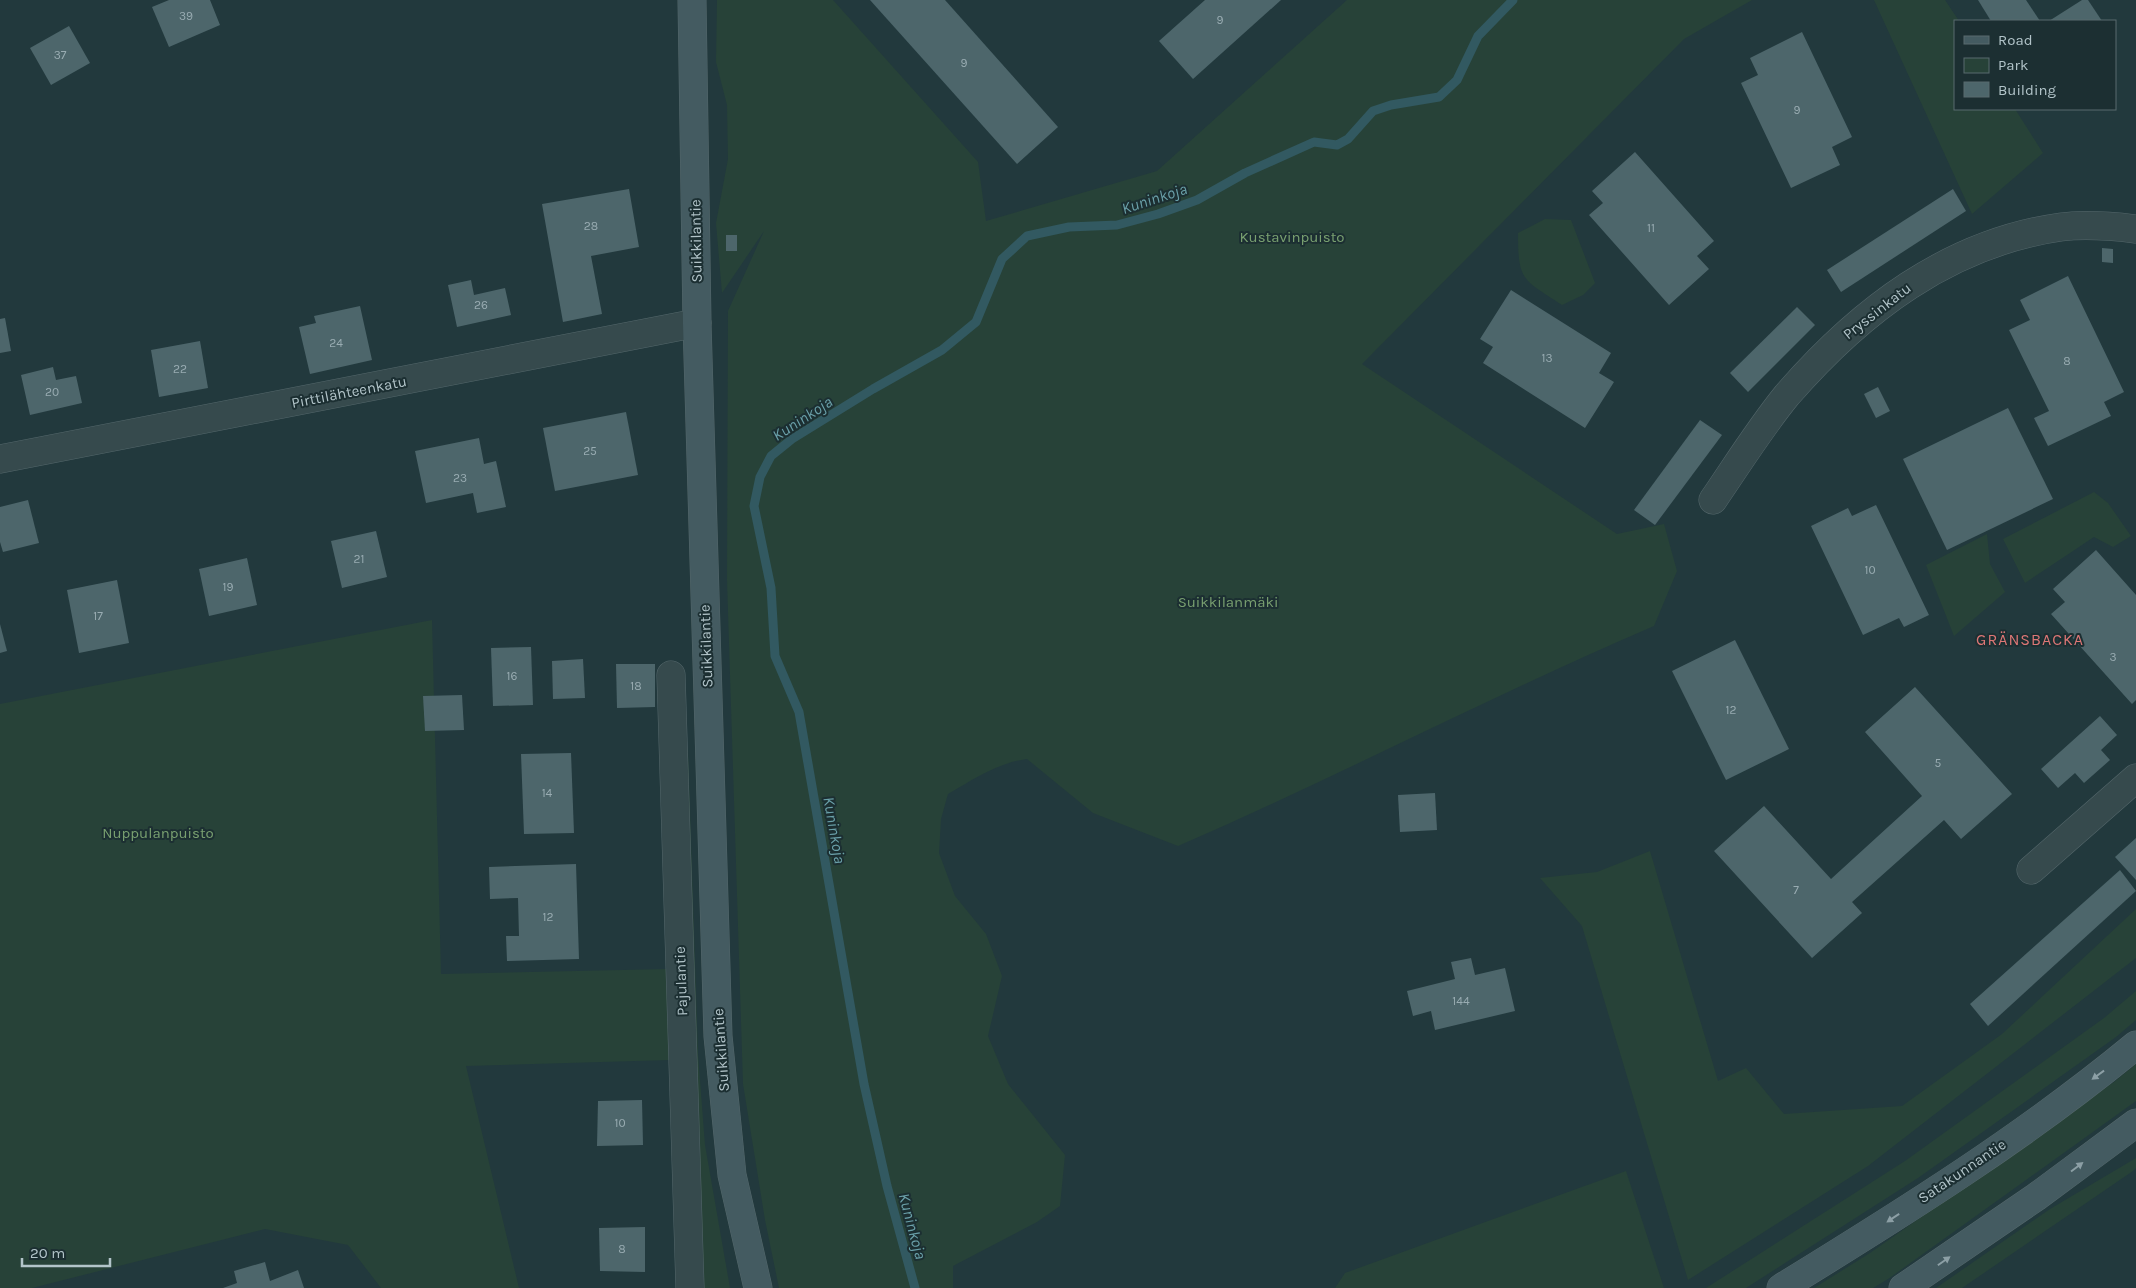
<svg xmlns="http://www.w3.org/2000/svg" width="2136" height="1288" font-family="Karla,sans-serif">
  <rect width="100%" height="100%" fill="#22393d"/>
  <!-- green -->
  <g fill="#274238">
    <path d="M717,0H833L978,162L986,221L1157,171L1347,0H1752L1684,39L1362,364L1617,534L1664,524L1677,571L1654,626C1493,695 1339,776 1178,846L1093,813L1027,759C997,763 974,779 948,794L941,819L939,853L955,896L986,934L1002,976L988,1036L1008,1084L1065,1155L1060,1206L1037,1222L953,1266V1288H779L765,1220L743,1084L727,580L728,311L764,231L722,293L716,223L728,159L727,105L716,62Z"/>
    <path d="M1874,0H1945L1959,21H1955V109H2015L2043,153L1972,214Z"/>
    <path d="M1545,219L1571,220L1595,283L1583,295L1562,305C1523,279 1518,282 1518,233Z"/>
    <path d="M2094,492L2108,503L2131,536L2113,547L2094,537L2025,583L2003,539Z"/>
    <path d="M1987,534L1990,564L2005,592L1954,636L1926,565Z"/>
    <path d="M432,620L441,974L668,969L670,1060L466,1066L519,1288H381L348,1245L265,1229L32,1288H0V704Z"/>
    <path d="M679,749H688L698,1054L705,1145L730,1288H699Z"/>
    <path d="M1650,851L1718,1081L1746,1068L1784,1114L1902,1106L2002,1034L2136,909V958L1868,1166L1688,1280L1582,926L1540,878L1597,872Z"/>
    <path d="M2136,991V1020L2116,1037L1918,1178L1746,1288H1706L1905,1161L2104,1018Z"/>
    <path d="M2136,1064V1101L1888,1279L1873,1288H1814L1870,1253L2114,1082Z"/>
    <path d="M2136,1158V1168L2133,1171L1962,1288H1936L2050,1209Z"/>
    <path d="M1626,1171L1664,1288H1335L1345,1273Z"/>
  </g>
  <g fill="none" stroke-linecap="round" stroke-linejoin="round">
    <!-- stream -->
    <path stroke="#325961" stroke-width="9" d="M915,1288L887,1186L864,1084L799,712L775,656L771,588L754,506L760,477L771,456L792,439L873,389L942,350L976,322L1002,259L1027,236L1069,227L1117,225L1158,214L1197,200L1245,173L1314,142L1337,145L1348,139L1373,111L1391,105L1439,97L1457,80L1478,36L1513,0"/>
  </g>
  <!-- building -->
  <g fill="#4d666b">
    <path d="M169,0H210L220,25L169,47L152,7Z"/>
    <path d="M870,0H945L1058,127L1017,164Z"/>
    <path d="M1205,0H1281L1193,79L1159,41Z"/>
    <path d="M1978,0H2026L2040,21H1991Z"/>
    <path d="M2082,0H2088L2102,21H2049Z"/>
    <path d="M69,26L90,63L51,85L30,48Z"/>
    <path d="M1802,32L1852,137L1832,147L1840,165L1791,188L1741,83L1758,75L1750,58Z"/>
    <path d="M1635,152L1714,241L1697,256L1709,269L1669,305L1589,215L1603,203L1592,191Z"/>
    <path d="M629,189L639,247L591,256L602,314L563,322L542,204Z"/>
    <path d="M1953,189L1966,211L1841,292L1827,270Z"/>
    <rect x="726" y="235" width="11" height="16"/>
    <path d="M2102,248L2113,249V263L2102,262Z"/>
    <path d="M2068,276L2124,392L2104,402L2111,416L2048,446L2034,418L2049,411L2009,330L2030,320L2020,300Z"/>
    <path d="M471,280L474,295L505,288L511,315L457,327L448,285Z"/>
    <path d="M1511,290L1611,353L1599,373L1614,382L1585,428L1483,363L1493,347L1480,339Z"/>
    <path d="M360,306L372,360L310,374L299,327L316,323L314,316Z"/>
    <path d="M1797,307L1815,325L1748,392L1730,373Z"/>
    <path d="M5,318L11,351L0,353V319Z"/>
    <path d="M200,341L208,388L159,397L151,350Z"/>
    <path d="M53,367L56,380L76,376L82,403L30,415L21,375Z"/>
    <path d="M1878,387L1890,411L1876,418L1864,394Z"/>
    <path d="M2008,408L2053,499L1947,550L1903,459Z"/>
    <path d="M626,412L638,475L555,491L543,428Z"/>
    <path d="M1700,420L1722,435L1655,525L1634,510Z"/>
    <path d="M479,438L484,464L496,461L506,507L477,513L473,493L426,503L415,451Z"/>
    <path d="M28,500L39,543L3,552L0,542V507Z"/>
    <path d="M1876,505L1929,615L1904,627L1899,618L1863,635L1811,526L1848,508L1852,516Z"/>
    <path d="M376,531L387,577L342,588L331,541Z"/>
    <path d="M2096,550L2136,595V700L2132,704L2051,614L2065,602L2053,589Z"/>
    <path d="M247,558L257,605L209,616L199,569Z"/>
    <path d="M117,580L129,643L79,653L67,590Z"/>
    <path d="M0,624L7,651L0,653Z"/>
    <path d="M1735,640L1789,749L1726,780L1672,671Z"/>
    <path d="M531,647L533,705L493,706L491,648Z"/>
    <path d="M583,659L585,698L553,699L552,661Z"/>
    <path d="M616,664H655V707L617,708Z"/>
    <path d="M1915,687L2012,794L1961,839L1944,820L1852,902L1862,913L1812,958L1714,851L1764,806L1831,879L1922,796L1865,732Z"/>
    <path d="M462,695L464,730L425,731L423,696Z"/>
    <path d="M2100,716L2117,735L2101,750L2110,760L2084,783L2075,773L2058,788L2041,769Z"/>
    <path d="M571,753L574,833L524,834L521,754Z"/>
    <path d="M1435,793L1437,830L1400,832L1398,795Z"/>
    <path d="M2136,838V880L2115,857Z"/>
    <path d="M576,864L579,959L507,961L506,936H519L518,898L490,899L489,867Z"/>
    <path d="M2120,870L2136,891L1988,1026L1970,1004Z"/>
    <path d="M1471,958L1475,975L1505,968L1515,1011L1435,1030L1431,1011L1413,1016L1407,991L1455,979L1451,962Z"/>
    <path d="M642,1100L643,1145L597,1146L598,1101Z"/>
    <path d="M645,1227V1272L600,1271L599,1228Z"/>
    <path d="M265,1262L270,1281L298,1270L304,1288H223L237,1283L234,1271Z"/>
  </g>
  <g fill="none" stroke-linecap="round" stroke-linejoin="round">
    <!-- minor casing -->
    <g stroke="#54676b" stroke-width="29">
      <g id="minor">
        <path d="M0,459L697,323"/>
        <path d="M1713,500C1737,465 1760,428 1787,395C1860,311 1948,243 2061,227C2085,224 2111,226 2136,229"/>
        <path d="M671,675L690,1288"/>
        <path d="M2031,870L2136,778"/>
      </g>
    </g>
    <!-- secondary casing -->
    <g stroke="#54676b" stroke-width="29">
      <g id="secondary">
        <path d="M692,0L697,323L718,1036L732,1175L758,1288"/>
        <path d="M1781,1288C1903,1213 2026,1136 2136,1045"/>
        <path d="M1903,1288L2036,1197L2136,1123"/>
      </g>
    </g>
    <!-- minor -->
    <use href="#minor" stroke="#364a4d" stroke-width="28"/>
    <!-- secondary -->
    <use href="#secondary" stroke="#445b61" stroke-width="28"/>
  </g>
  <!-- one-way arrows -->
  <defs><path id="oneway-solid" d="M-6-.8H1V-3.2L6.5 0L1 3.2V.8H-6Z" transform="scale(1.25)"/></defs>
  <g fill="#8c9fa5">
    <use href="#oneway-solid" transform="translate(2098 1075) rotate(144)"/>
    <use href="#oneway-solid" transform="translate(2077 1167) rotate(-37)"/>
    <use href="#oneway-solid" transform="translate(1893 1218) rotate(146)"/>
    <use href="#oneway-solid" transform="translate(1944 1261) rotate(-35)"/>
  </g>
  <g text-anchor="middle" stroke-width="4" stroke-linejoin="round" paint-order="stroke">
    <!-- number labels -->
    <g font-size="12" fill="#99acb2">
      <text x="186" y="20">39</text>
      <text x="1220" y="24">9</text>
      <text x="60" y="59">37</text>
      <text x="964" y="67">9</text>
      <text x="1797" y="114">9</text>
      <text x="591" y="230">28</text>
      <text x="1651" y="232">11</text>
      <text x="481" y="309">26</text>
      <text x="336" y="347">24</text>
      <text x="1547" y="362">13</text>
      <text x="2067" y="365">8</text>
      <text x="180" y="373">22</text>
      <text x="52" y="396">20</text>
      <text x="590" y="455">25</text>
      <text x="460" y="482">23</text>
      <text x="359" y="563">21</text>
      <text x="1870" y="574">10</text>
      <text x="228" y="591">19</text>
      <text x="98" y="620">17</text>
      <text x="2113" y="661">3</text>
      <text x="512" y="680">16</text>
      <text x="636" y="690">18</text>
      <text x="1731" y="714">12</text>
      <text x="1938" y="767">5</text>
      <text x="547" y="797">14</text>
      <text x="1796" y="894">7</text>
      <text x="548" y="921">12</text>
      <text x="1461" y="1005">144</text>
      <text x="620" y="1127">10</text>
      <text x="622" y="1253">8</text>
    </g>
    <!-- park labels -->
    <g font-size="15" fill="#79a070" stroke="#1c2f32">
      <text x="1292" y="242">Kustavinpuisto</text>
      <text x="1228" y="607">Suikkilanmäki</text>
      <text x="158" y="838">Nuppulanpuisto</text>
    </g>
    <!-- street labels -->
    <g font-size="15" fill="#b2c4c9" stroke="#1c2f32">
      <text transform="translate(696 241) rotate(-91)" y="5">Suikkilantie</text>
      <text transform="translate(1877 311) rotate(-38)" y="5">Pryssinkatu</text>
      <text transform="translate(349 392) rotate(-11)" y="5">Pirttilähteenkatu</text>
      <text transform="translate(706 646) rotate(-92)" y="5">Suikkilantie</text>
      <text transform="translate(681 981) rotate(-92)" y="5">Pajulantie</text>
      <text transform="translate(721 1050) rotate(-94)" y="5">Suikkilantie</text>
      <text transform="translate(1962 1171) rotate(-34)" y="5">Satakunnantie</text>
    </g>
    <!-- water labels -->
    <g font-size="16" font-style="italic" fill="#6aa0a9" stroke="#1c2f32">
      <text transform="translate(1154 198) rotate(-18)" y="6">Kuninkoja</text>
      <text transform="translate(802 418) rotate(-33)" y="6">Kuninkoja</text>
      <text transform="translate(835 830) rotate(80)" y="6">Kuninkoja</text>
      <text transform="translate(913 1226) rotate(75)" y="6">Kuninkoja</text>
    </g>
    <!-- neighbourhood labels -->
    <g font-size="16" letter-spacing="1" fill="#de7776" stroke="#1c2f32">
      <text x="2030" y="645">GRÄNSBACKA</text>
    </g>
  </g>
  <!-- legend -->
  <rect x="1954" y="20" width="162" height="90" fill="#1c2f32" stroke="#586b6e"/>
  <rect x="1964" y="36" width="25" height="8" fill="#445b61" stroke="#586b6e"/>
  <text x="1998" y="45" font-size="15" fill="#b2c4c9">Road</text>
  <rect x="1964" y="58" width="25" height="15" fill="#274238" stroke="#586b6e"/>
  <text x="1998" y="70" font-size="15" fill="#b2c4c9">Park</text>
  <rect x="1964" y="82" width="25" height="15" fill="#4d666b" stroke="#586b6e"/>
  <text x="1998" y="95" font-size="15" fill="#b2c4c9">Building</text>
  <!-- scale -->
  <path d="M22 1258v8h88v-8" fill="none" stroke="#b2c4c9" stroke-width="2.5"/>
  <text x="30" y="1258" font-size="15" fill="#b2c4c9" stroke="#1c2f32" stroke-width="4" paint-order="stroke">20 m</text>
</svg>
